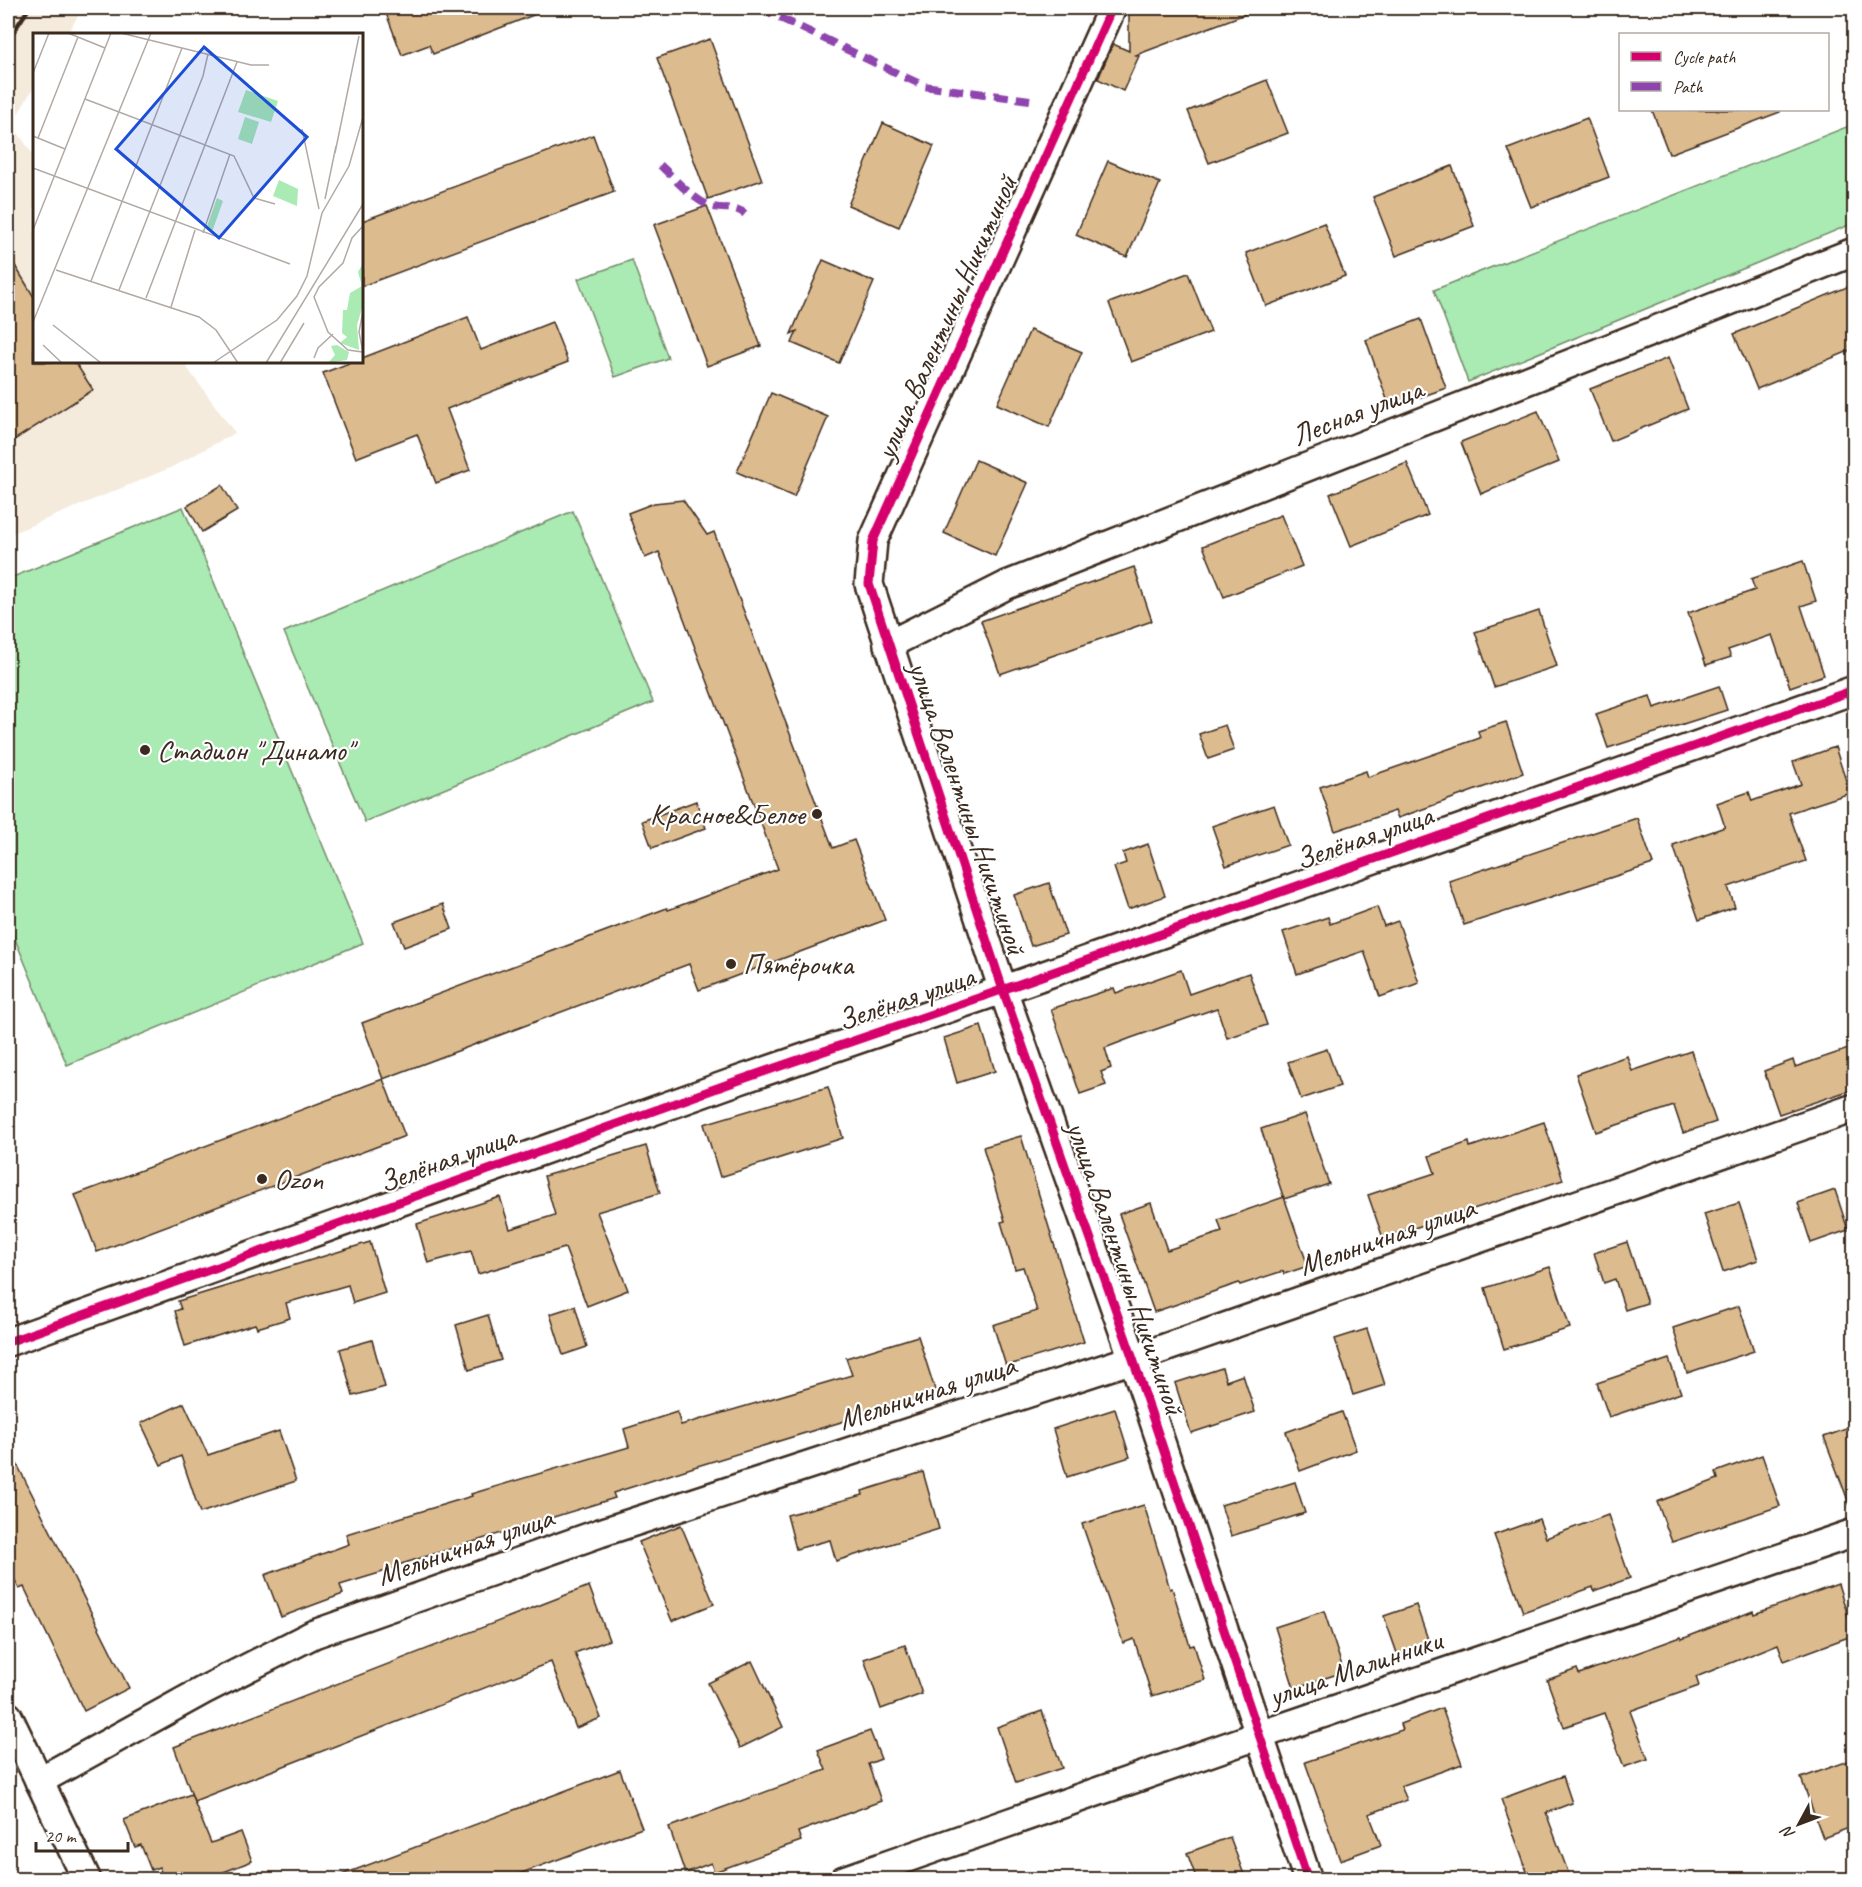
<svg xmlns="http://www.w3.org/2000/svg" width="1862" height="1887" font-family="Caveat,sans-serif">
  <rect width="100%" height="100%" fill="#fff"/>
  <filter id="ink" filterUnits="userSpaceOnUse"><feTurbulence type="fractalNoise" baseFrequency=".0167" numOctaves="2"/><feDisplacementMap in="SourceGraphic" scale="12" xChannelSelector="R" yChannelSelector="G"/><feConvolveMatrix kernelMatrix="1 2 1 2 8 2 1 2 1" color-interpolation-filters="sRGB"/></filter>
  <g filter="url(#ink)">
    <!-- built -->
    <path fill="#f4ebdd" d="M8,8H83L67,34H34V87L12,124L34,156V362H183L235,433L170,468L8,535Z"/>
    <!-- green -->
    <g fill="#aaeab3" stroke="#728a68" stroke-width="1.5">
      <path d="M1854,124V223L1468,382L1434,290Z"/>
      <path d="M632,260L668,358L615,377L578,279Z"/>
      <path d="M183,507L363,943L67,1065L8,922V579Z"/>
      <path d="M573,511L653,702L365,822L284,632Z"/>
    </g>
    <!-- building -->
    <g fill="#dcbb8f" stroke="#3b2a1e" stroke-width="1.5">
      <path d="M384,8H548L549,9L433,54L429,45L402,55Z"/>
      <path d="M1145,8H1256V10L1136,55L1139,56L1123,91L1098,79L1113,44L1129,51V14Z"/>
      <path d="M710,39L762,180L708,199L657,58Z"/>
      <path d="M1267,80L1288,133L1209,163L1188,111Z"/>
      <path d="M1652,110H1780V112L1669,154Z"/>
      <path d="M1587,118L1609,177L1531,207L1508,149Z"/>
      <path d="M883,123L934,146L899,227L848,205Z"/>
      <path d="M593,135L614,192L362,286V221Z"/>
      <path d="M1108,161L1160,183L1127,257L1076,235Z"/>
      <path d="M1452,166L1474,226L1396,256L1373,197Z"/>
      <path d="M707,206L761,346L707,366L654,225Z"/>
      <path d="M1324,223L1345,276L1266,306L1246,253Z"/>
      <path d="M8,254L34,297V362H75L93,390L8,444Z"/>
      <path d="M823,260L874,282L839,363L792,343L797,331L791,334Z"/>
      <path d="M1188,273L1211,332L1131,362L1109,303Z"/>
      <path d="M1854,284V349L1757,389L1734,334Z"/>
      <path d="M468,317L481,350L552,322L568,362L447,409L470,470L436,483L417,434L356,458L323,373L352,362H362V358Z"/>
      <path d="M1421,319L1446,388L1390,408L1366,340Z"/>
      <path d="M1030,330L1082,352L1049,427L997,404Z"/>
      <path d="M1668,358L1688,409L1611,441L1590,389Z"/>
      <path d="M771,393L828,417L794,497L737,472Z"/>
      <path d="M1538,411L1559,462L1481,494L1461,442Z"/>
      <path d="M976,460L1028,483L995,556L944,533Z"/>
      <path d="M1407,463L1428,515L1351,546L1330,494Z"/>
      <path d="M222,485L237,511L202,532L187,506Z"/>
      <path d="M683,500L707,535L714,532L833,848L854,840L885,920L699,990L689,964L383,1079L362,1023L667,908L668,910L778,869L659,552L645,558L628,513L654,503Z"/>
      <path d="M1281,515L1302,566L1224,597L1203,546Z"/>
      <path d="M1803,561L1816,601L1801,606L1824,675L1790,687L1772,635L1728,650L1731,657L1706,665L1688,613L1755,590L1751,579Z"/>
      <path d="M1134,567L1152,621L1000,674L981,621Z"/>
      <path d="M1539,611L1557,666L1494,687L1475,632Z"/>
      <path d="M1719,686L1727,710L1608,748L1596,714L1650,696L1654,708Z"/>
      <path d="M1506,722L1523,773L1398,818L1395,811L1335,831L1320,787L1366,771L1368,777L1480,738L1478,731Z"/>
      <path d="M1225,725L1234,750L1208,759L1199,734Z"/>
      <path d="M1835,747L1850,793L1789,813L1806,861L1728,887L1735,907L1699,920L1673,845L1725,827L1717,803L1749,792L1752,801L1801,784L1793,762Z"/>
      <path d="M696,801L706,828L652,848L642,821Z"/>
      <path d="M1274,805L1288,845L1226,866L1212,826Z"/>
      <path d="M1637,818L1653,864L1464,925L1449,881Z"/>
      <path d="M1148,844L1165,896L1128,909L1114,867L1126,863L1123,853Z"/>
      <path d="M1049,883L1066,935L1031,946L1014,895Z"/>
      <path d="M443,904L452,929L404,947L394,922Z"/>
      <path d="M1377,907L1384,926L1398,921L1419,983L1380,997L1364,951L1297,974L1283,932L1328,917L1330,924Z"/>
      <path d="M1181,970L1189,994L1249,973L1267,1025L1227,1038L1217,1008L1131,1038L1105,1048L1111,1068L1101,1072L1106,1085L1080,1094L1051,1009L1114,988L1116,993Z"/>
      <path d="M981,1026L995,1071L957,1083L944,1038Z"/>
      <path d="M1854,1047V1089L1779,1114L1764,1071L1793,1060L1795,1067Z"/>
      <path d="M1327,1049L1340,1086L1301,1099L1288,1062Z"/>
      <path d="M1691,1051L1716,1122L1683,1133L1674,1106L1596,1132L1576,1074L1627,1056L1632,1071Z"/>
      <path d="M383,1079L405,1136L97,1252L75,1195Z"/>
      <path d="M828,1087L843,1138L720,1177L704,1124Z"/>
      <path d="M1305,1114L1329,1184L1284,1199L1261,1129Z"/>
      <path d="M1544,1122L1563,1180L1383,1238L1368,1195L1435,1173L1429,1156L1469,1142L1470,1147Z"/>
      <path d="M1021,1136L1084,1342L1006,1366L993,1325L1037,1311L1023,1267L1015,1269L1001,1222L1005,1221L983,1147Z"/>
      <path d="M646,1146L660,1193L597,1212L628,1290L587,1306L565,1248L478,1274L471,1251L428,1263L417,1224L500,1197L510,1229L555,1215L544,1176Z"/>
      <path d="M1835,1190L1848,1230L1811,1243L1798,1203Z"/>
      <path d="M1284,1197L1308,1266L1284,1274L1283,1271L1240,1285L1239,1283L1154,1312L1119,1214L1151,1203L1167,1250L1222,1232L1218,1220Z"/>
      <path d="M1739,1203L1758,1260L1723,1272L1704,1214Z"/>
      <path d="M370,1242L385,1293L353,1303L348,1285L286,1303L290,1318L257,1328L255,1324L185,1346L175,1311L181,1309L178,1301Z"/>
      <path d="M1627,1242L1647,1303L1625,1310L1615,1279L1604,1283L1594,1253Z"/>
      <path d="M1550,1267L1570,1328L1504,1349L1485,1288Z"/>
      <path d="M575,1306L587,1347L563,1355L550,1314Z"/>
      <path d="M1739,1306L1754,1351L1687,1373L1673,1328Z"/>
      <path d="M488,1315L501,1360L469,1370L456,1325Z"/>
      <path d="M1367,1329L1385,1385L1353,1395L1335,1339Z"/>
      <path d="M918,1336L936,1393L694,1467L613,1493L615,1498L395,1566L396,1568L340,1585L343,1594L281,1617L265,1575L349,1544L346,1534L472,1496L471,1494L629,1447L624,1429L677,1412L681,1425L852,1375L846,1358Z"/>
      <path d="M372,1340L385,1387L353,1396L340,1349Z"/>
      <path d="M1669,1359L1681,1393L1609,1417L1597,1383Z"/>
      <path d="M1222,1368L1226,1381L1243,1375L1255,1412L1191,1433L1175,1383Z"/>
      <path d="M184,1403L208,1455L279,1431L296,1481L200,1513L181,1456L161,1465L141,1423Z"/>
      <path d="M1115,1409L1130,1457L1067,1477L1053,1429Z"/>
      <path d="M1342,1412L1356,1450L1300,1471L1286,1432Z"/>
      <path d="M1854,1426V1511H1852L1824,1437Z"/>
      <path d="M8,1446L129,1688L84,1711L24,1587L19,1589L8,1565Z"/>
      <path d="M1762,1455L1780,1506L1672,1542L1657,1502L1718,1479L1716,1472Z"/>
      <path d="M923,1472L939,1529L836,1561L830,1540L796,1549L787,1515L863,1495L862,1491Z"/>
      <path d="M1295,1482L1305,1513L1231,1536L1221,1505Z"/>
      <path d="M1144,1505L1170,1589L1172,1588L1190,1646L1194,1645L1205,1680L1152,1696L1134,1639L1123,1643L1082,1524Z"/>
      <path d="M1608,1515L1630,1578L1594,1591L1593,1587L1523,1612L1494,1535L1539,1519L1546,1538Z"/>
      <path d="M681,1525L714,1604L672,1621L639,1542Z"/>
      <path d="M1838,1584L1854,1635L1784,1661L1778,1644L1696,1677L1699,1686L1630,1711L1648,1759L1624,1767L1604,1713L1564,1727L1547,1680L1577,1669L1579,1674L1681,1637L1682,1639L1753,1611L1754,1614Z"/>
      <path d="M589,1586L609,1640L575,1653L601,1718L576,1728L551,1662L194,1801L174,1747Z"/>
      <path d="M1416,1605L1430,1645L1398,1656L1384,1616Z"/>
      <path d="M1324,1611L1344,1672L1294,1688L1275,1627Z"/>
      <path d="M905,1645L922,1694L881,1709L864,1659Z"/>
      <path d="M752,1661L783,1727L740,1748L708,1683Z"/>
      <path d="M1442,1708L1462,1764L1401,1786L1407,1800L1369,1814L1381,1845L1340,1860L1305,1762L1402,1730L1400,1724Z"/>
      <path d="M1042,1711L1062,1768L1016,1783L997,1727Z"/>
      <path d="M870,1731L881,1759L868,1764L881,1801L798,1832L801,1841L714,1872L711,1863L685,1873L669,1827L826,1770L818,1750Z"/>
      <path d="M1854,1759V1826L1823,1838L1801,1778Z"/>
      <path d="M620,1770L642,1828L503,1880H336V1877Z"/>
      <path d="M1563,1776L1572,1803L1546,1813L1571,1880H1530L1501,1799Z"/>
      <path d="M191,1794L211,1843L241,1832L252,1861L203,1880H164L159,1867L151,1870L141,1845L135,1847L124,1820Z"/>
      <path d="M1230,1837L1246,1880H1197L1187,1853Z"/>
    </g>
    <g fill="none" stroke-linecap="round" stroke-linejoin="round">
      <!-- street casing -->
      <g stroke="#3b2a1e" stroke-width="32">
        <g id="street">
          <path d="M1112,8L873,541L869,584L1003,990L1133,1359L1308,1880"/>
          <path d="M888,645L1007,585L1854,252"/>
          <path d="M8,1342L734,1082L1022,983L1854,690"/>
          <path d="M8,1716L87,1880"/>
          <path d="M39,1781L204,1690L314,1634L600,1533L1133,1359L1854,1108"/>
          <path d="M844,1880L1260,1735L1854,1533"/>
        </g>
      </g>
      <!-- street -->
      <use href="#street" stroke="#fff" stroke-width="27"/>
      <!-- rail -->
      <path stroke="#3b2a1e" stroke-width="4.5" d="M8,40L29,8"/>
      <!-- quiet -->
      <g stroke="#8e44ad" stroke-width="8" stroke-dasharray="15 8" stroke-linecap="butt">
        <path d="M759,8L924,86L1030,100"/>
        <path d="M660,165C675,179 694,201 713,207C726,210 734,205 745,214"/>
      </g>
      <!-- cycleway casing -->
      <g stroke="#fff" stroke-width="13">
        <g id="cycleway">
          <path d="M1112,8L873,541L869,584L1003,990L1133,1359L1308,1880"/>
          <path d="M8,1342L734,1082L1022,983L1854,690"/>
        </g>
      </g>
      <!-- cycleway -->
      <use href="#cycleway" stroke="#d6006c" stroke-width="9"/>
    </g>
  </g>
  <!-- markers -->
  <g fill="#3b2a1e" stroke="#fff" stroke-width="2">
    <circle cx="145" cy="750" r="6"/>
    <circle cx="817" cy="814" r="6"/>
    <circle cx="731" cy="964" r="6"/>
    <circle cx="262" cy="1179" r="6"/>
  </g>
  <g text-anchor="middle" stroke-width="4.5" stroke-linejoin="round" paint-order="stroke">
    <!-- street labels -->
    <g font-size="30" fill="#3b2a1e" stroke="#fff">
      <text transform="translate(946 317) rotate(-66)" y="10">улица Валентины Никитиной</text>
      <text transform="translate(1357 412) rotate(-21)" y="10">Лесная улица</text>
      <text transform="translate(968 808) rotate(71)" y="10">улица Валентины Никитиной</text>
      <text transform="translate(1364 837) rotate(-19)" y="10">Зелёная улица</text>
      <text transform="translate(906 998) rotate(-19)" y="10">Зелёная улица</text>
      <text transform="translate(447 1159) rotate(-20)" y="10">Зелёная улица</text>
      <text transform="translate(1387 1236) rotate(-19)" y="10">Мельничная улица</text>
      <text transform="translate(1126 1268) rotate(71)" y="10">улица Валентины Никитиной</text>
      <text transform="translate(927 1392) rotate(-18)" y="10">Мельничная улица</text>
      <text transform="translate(465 1546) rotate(-19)" y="10">Мельничная улица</text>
      <text transform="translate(1355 1668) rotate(-19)" y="10">улица Малинники</text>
    </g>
    <!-- poi labels -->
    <g font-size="30" fill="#3b2a1e" stroke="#fff" text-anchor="start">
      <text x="157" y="760">Стадион "Динамо"</text>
      <text x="805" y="824" text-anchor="end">Красное&amp;Белое</text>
      <text x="743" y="974">Пятёрочка</text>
      <text x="274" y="1189">Ozon</text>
    </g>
  </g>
  <!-- overview -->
  <g transform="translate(33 33)">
    <rect width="330" height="330" fill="#fff"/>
    <path d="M213,57L245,68L238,89L205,79ZM212,84L226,89L219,111L205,106ZM246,147L265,156L264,173L240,163ZM184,165L190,168L179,199L173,196ZM330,230V272L324,292L326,317L307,310L314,304L309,300L310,277H314L317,260L329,253L325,239ZM304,312L316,319L314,327L295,330L302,322L298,313Z" fill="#aaeab3"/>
    <path fill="none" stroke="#b1aaa5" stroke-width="1.5" d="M35,0L72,15M88,0L218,32H236M0,40L16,0M52,66L201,123L221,165L242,171M269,96L286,176M0,103L32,116M5,105L45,4M302,120L326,3M0,135L257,231M292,166L303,113M330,193L319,205L310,230L286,254L281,264L295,299L315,317L330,319L326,299L330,278M0,197L78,0M170,200L197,121M23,237L166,284L183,297L205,330M58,248L149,15M86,257L170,43L175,21M113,265L204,29M138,274L162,197M0,289L118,0M20,292L68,330M10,312L29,330M281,325L285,315L300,301M180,330L244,287L264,263L274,243L289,180L316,133L330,84M233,330L330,171M247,330L271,290"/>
    <path fill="#1d4ed8" fill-opacity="0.15" stroke="#1d4ed8" stroke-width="3" d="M171,14L274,104L186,205L83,116Z"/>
    <rect width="330" height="330" fill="none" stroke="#3b2a1e" stroke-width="3"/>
  </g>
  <!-- margin -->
  <rect width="1862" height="1887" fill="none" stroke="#fff" stroke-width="30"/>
  <rect x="15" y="15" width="1832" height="1857" fill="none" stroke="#3b2a1e" stroke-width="2" filter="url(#ink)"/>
  <!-- legend -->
  <rect x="1619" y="33" width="210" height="78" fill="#ffffff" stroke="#b1aaa5" stroke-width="1.5"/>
  <rect x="1631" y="52" width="30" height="9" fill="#d6006c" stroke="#b1aaa5" stroke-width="1.5"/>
  <text x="1673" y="63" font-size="18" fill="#3b2a1e">Cycle path</text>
  <rect x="1631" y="82" width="30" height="9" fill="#8e44ad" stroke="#b1aaa5" stroke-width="1.5"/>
  <text x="1673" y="93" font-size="18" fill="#3b2a1e">Path</text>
  <!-- north arrow -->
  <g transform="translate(1799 1824) rotate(229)" stroke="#ffffff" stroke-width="4.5" paint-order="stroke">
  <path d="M0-4.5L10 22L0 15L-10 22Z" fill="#3b2a1e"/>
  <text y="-9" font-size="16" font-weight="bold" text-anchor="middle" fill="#3b2a1e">N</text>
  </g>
  <!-- scale -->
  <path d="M36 1842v9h92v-9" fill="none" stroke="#3b2a1e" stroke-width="3"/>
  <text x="45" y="1842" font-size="18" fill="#3b2a1e" stroke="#ffffff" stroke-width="4.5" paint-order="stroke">20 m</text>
</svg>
